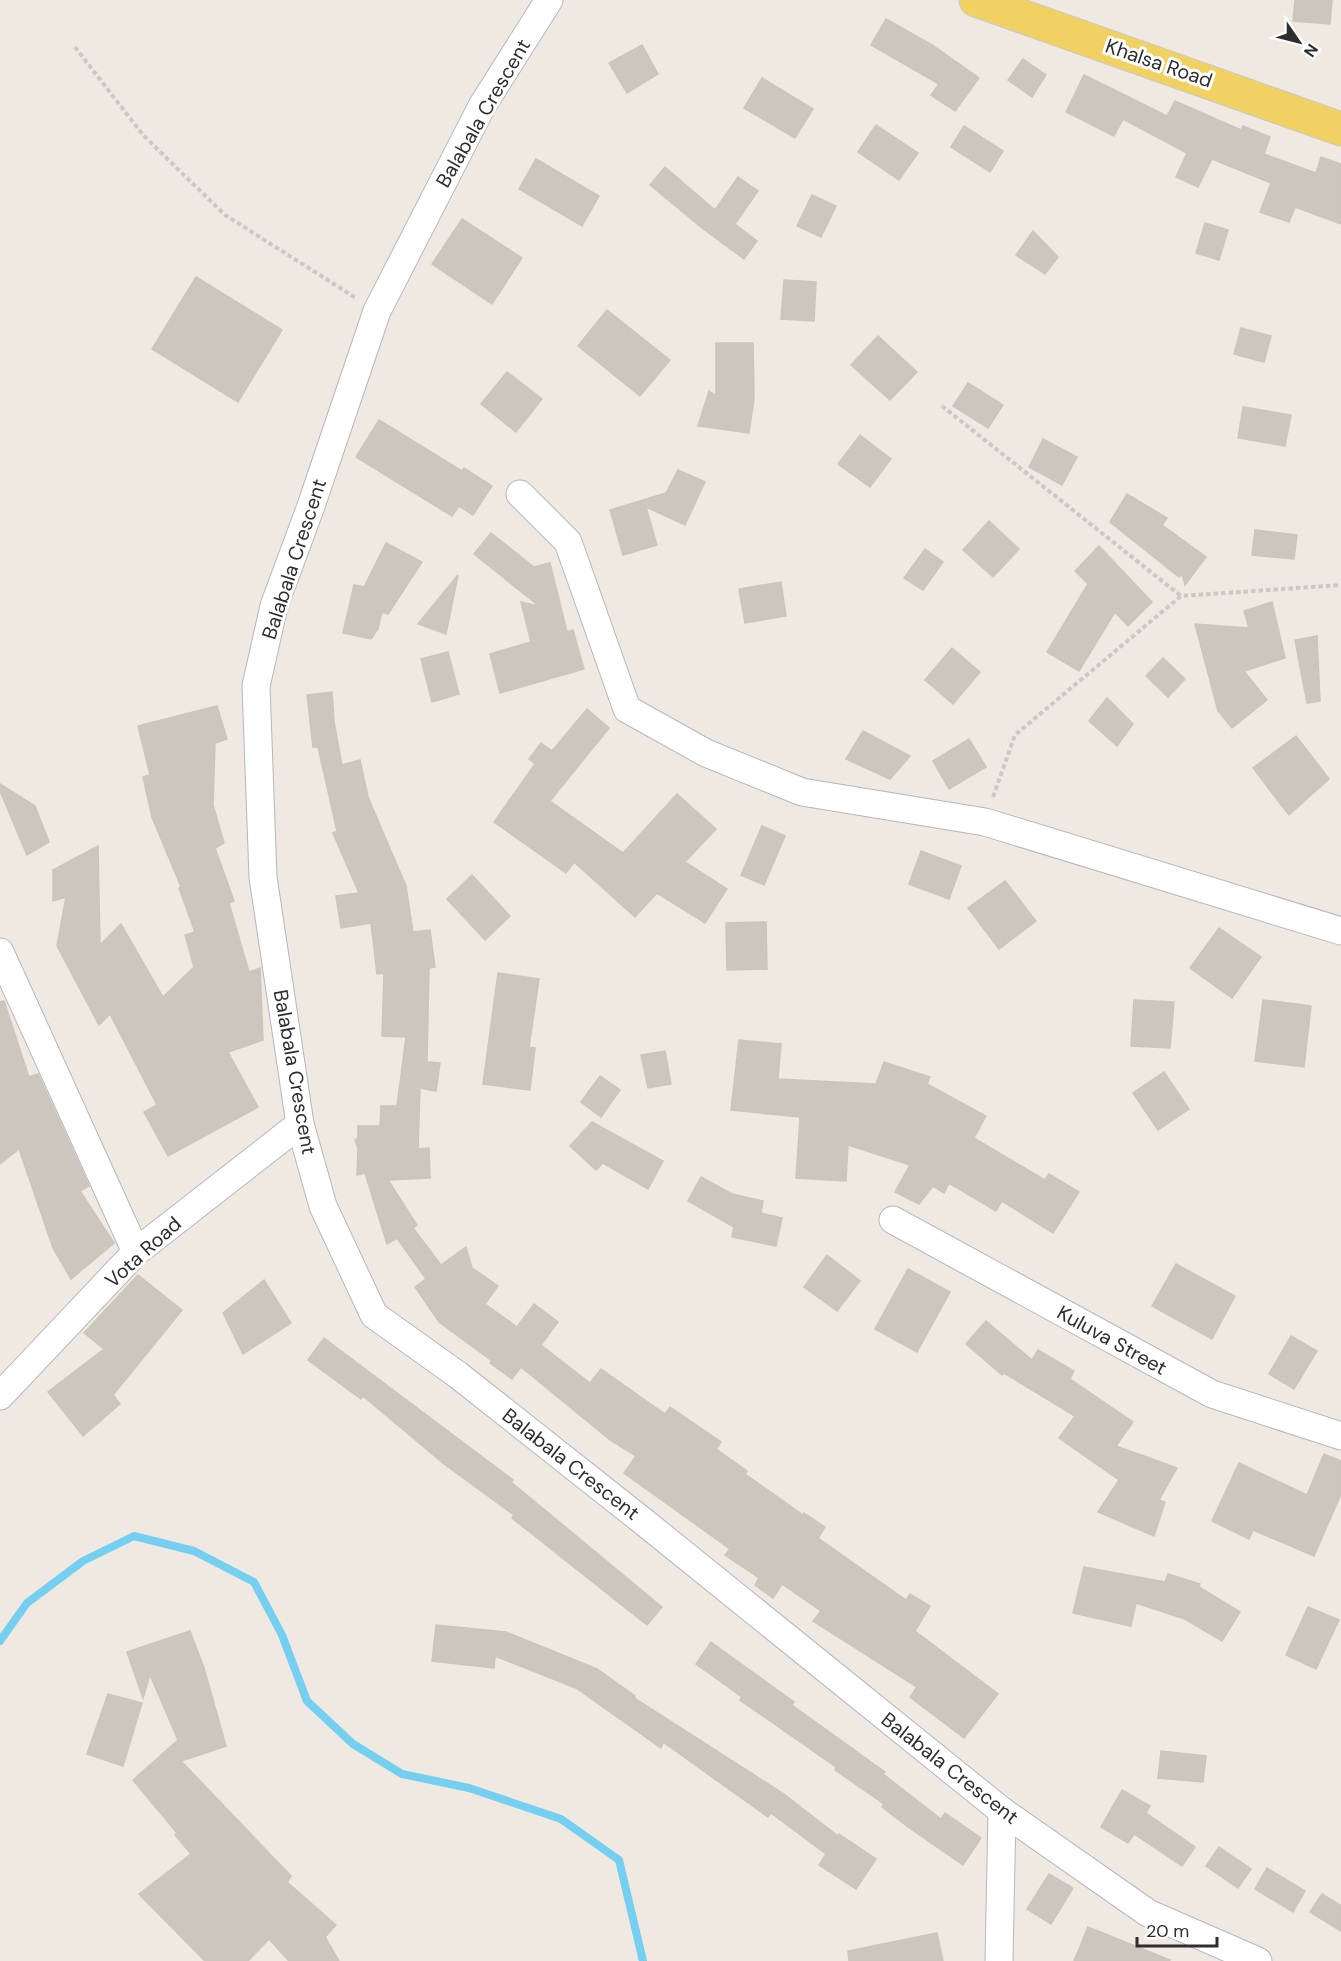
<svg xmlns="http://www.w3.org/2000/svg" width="1341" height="1961" font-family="'DM Sans',sans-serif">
  <rect width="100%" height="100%" fill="#efe9e1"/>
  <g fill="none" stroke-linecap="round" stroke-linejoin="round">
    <!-- stream -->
    <path stroke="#75cff0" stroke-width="8" d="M0,1641L27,1603L83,1561L134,1536L194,1551L254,1582L282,1635L307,1701L353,1744L402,1774L469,1788L561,1819L619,1860L643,1961"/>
  </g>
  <!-- building -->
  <g fill="#cbc7bf" stroke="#cbc5ba" stroke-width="1.5">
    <path d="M1295,0H1332L1330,24L1293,21Z"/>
    <path d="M886,19L932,45L979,78L955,111L931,95L939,84L871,45Z"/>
    <path d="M642,45L658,74L627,93L609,63Z"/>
    <path d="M1023,59L1046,75L1032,97L1008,80Z"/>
    <path d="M1084,75L1167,116L1175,101L1241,130L1243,126L1270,137L1264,154L1316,173L1321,157L1341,164V224L1295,207L1289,222L1260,212L1271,183L1212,159L1198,187L1176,177L1187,153L1123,119L1114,136L1066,112Z"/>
    <path d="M762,78L813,109L795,138L744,108Z"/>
    <path d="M876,125L918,153L899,180L858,152Z"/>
    <path d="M964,126L1003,151L990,172L951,147Z"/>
    <path d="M536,159L599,196L582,226L519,189Z"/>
    <path d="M665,167L715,210L738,177L758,191L735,224L757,241L744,259L702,228L650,185Z"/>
    <path d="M812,195L836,206L821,237L797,226Z"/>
    <path d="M462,219L522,258L492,304L432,264Z"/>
    <path d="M1205,223L1228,230L1219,260L1196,253Z"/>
    <path d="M1033,231L1058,257L1045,274L1016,255Z"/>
    <path d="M196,277L282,330L238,402L152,349Z"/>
    <path d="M784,280L816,282L814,321L781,319Z"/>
    <path d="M607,310L670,360L640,396L578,346Z"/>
    <path d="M1241,328L1271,336L1264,362L1234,354Z"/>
    <path d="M878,336L917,372L890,400L851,365Z"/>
    <path d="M716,343H753L754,399L749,433L698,426L709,391L716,396Z"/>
    <path d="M507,372L542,399L516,432L481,404Z"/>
    <path d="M968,383L1003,405L988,428L953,406Z"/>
    <path d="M1243,407L1291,415L1285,446L1238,438Z"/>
    <path d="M379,420L462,471L464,468L492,486L473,515L459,506L452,516L356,457Z"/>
    <path d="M860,435L891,459L870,487L838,464Z"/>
    <path d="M1043,439L1077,457L1062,485L1029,467Z"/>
    <path d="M678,470L705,482L685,525L646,507L657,545L623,555L610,510L666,493Z"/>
    <path d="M1127,494L1167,518L1162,525L1206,557L1185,585L1182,574L1179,577L1110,522Z"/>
    <path d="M989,521L1019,549L993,577L963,550Z"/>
    <path d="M1255,530L1297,535L1294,559L1252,555Z"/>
    <path d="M491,533L534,567L550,563L567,632L573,630L584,669L500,693L490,654L531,642L521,602L539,606L474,554Z"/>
    <path d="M386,543L422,562L388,614L382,612L378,629L371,639L343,633L354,585L364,587Z"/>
    <path d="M1099,546L1152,602L1128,626L1115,612L1079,671L1047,652L1088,584L1075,571Z"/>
    <path d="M925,549L943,562L923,590L904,578Z"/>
    <path d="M458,575L446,634L418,624Z"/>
    <path d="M781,582L786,616L745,623L739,589Z"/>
    <path d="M1272,602L1285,658L1244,671L1267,700L1232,728L1218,711L1195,624L1249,628L1244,611Z"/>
    <path d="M1317,636L1320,701L1307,703L1295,640Z"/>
    <path d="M952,648L980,672L953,704L925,680Z"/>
    <path d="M448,652L459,694L432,702L421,659Z"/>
    <path d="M1163,658L1185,679L1168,697L1146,676Z"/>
    <path d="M332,692L334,722L342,765L360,760L368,797L406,886L413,932L430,930L435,967L429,968L427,1062L440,1063L436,1091L420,1088L418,1149L429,1148L430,1178L388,1180L417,1225L413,1228L441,1265L466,1247L472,1268L498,1286L485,1304L517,1327L534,1304L558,1322L541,1345L590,1383L601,1369L665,1414L670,1407L721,1442L716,1449L747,1471L745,1474L803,1515L804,1513L825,1527L818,1538L906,1600L910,1594L930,1606L915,1631L998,1694L964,1738L910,1697L917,1687L813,1621L821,1611L782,1584L773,1598L755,1585L759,1578L725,1555L730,1549L624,1473L636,1456L610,1440L521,1367L512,1379L490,1363L492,1361L439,1322L415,1287L426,1279L397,1238L387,1244L365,1173L357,1175L358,1149L355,1140L358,1138V1126H380L381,1106H397L406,1037L382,1036L384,973L377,974L371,923L341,928L336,896L359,893L333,833L337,831L318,747H313L307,695Z"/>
    <path d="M1107,698L1133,724L1117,746L1089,721Z"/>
    <path d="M217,706L227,739L215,743L213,805L224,843L215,848L234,901L229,903L249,972L260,968L263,1040L228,1052L258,1107L168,1156L144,1112L157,1105L110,1014L99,1025L57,946L66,897L53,901V870L98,846L100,945L121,924L163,997L194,967L185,935L195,932L179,888L181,887L152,817L143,777L150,775L138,726Z"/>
    <path d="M587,709L609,728L550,801L623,853L677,794L716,829L685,862L727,889L705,923L657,893L635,917L574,862L566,873L494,822L535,764L529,759L541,743L552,751Z"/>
    <path d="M863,731L910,756L890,779L846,759Z"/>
    <path d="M1296,736L1329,779L1289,815L1253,768Z"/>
    <path d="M969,739L986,767L949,789L933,761Z"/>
    <path d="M0,784L35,806L49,842L27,855L0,791Z"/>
    <path d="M762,826L785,836L764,885L741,875Z"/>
    <path d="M921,851L961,866L949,899L909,884Z"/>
    <path d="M472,875L510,916L485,940L447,899Z"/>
    <path d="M1005,881L1036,921L999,949L968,908Z"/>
    <path d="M766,922L767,969L727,970L726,923Z"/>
    <path d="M1219,928L1261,957L1232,998L1190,968Z"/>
    <path d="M498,973L539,979L529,1047L535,1048L530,1090L483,1084Z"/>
    <path d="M1134,1000L1174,1002L1170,1048L1131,1046Z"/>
    <path d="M1263,1000L1311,1006L1304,1067L1255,1061Z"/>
    <path d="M4,1001L29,1077L38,1074L89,1186L80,1191L114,1243L71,1279L53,1248L19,1149L0,1164V1002Z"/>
    <path d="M739,1040L781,1044L778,1079L876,1084L884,1062L930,1077L927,1084L986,1116L974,1138L1045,1180L1049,1174L1079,1192L1053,1233L1002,1201L996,1211L949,1183L944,1193L933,1186L919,1204L895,1192L910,1165L848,1145L846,1181L796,1178L800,1117L731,1110Z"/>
    <path d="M665,1051L671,1084L648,1088L641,1055Z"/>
    <path d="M1164,1072L1189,1109L1158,1130L1133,1093Z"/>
    <path d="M600,1076L620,1090L601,1117L581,1102Z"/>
    <path d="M592,1122L663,1161L648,1189L603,1163L596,1170L570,1146Z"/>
    <path d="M701,1177L732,1194L763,1201L761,1213L782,1218L776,1246L732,1237L734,1227L688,1201Z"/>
    <path d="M827,1255L860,1281L837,1311L804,1287Z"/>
    <path d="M1176,1264L1235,1296L1212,1339L1152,1306Z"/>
    <path d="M908,1269L950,1292L917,1352L875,1329Z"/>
    <path d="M138,1275L182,1310L113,1395L120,1404L83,1436L48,1392L104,1349L84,1333Z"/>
    <path d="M264,1280L291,1323L243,1354L223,1313Z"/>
    <path d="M986,1321L1032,1360L1038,1350L1074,1371L1070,1379L1133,1422L1116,1446L1177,1468L1159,1500L1165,1502L1154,1536L1098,1512L1119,1480L1059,1438L1075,1416L1004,1373L1002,1375L966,1344Z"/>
    <path d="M1291,1336L1317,1351L1294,1389L1269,1374Z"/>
    <path d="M324,1338L513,1480L511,1482L662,1607L647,1625L512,1518L514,1515L444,1464L363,1396L361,1399L308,1360Z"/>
    <path d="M1324,1454L1341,1461V1494L1314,1556L1253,1530L1249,1539L1212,1521L1239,1463L1307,1495Z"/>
    <path d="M1084,1567L1165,1582L1168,1574L1200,1584L1199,1587L1240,1612L1222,1641L1185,1619L1136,1603L1131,1626L1073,1613Z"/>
    <path d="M1308,1607L1339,1620L1316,1669L1286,1655Z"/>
    <path d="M436,1625L506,1632L597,1669L635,1696L634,1698L784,1794L838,1836L839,1834L876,1859L856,1889L819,1865L826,1854L771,1813L768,1817L663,1742L661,1748L576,1688L495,1656L494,1668L432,1661Z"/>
    <path d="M190,1631L204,1668L226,1746L181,1761L291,1876L287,1882L336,1925L325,1937L339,1961H289L269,1939L248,1961H205L139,1894L191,1854L175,1835L177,1833L133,1780L178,1740L150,1675L143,1698L127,1652Z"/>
    <path d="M711,1642L794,1702L792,1705L885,1772L883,1774L941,1819L945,1813L981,1838L963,1865L908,1827L882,1807L884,1804L835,1770L836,1767L740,1700L742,1697L696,1664Z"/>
    <path d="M108,1694L142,1703L123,1766L87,1754Z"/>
    <path d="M1161,1751L1206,1756L1203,1782L1158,1778Z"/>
    <path d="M1122,1790L1150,1806L1146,1813L1195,1847L1182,1866L1134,1834L1128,1843L1101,1827Z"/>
    <path d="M1219,1847L1251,1869L1238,1888L1206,1866Z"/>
    <path d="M1267,1868L1305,1891L1293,1912L1255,1889Z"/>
    <path d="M1049,1874L1073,1888L1051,1924L1027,1909Z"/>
    <path d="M1322,1894L1341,1906V1931L1310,1912Z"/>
    <path d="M1088,1927L1170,1960L1169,1961H1074Z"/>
    <path d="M937,1933L943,1961H849L848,1951Z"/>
  </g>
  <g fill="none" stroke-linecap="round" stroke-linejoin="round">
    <!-- minor casing -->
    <g stroke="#b4b7c1" stroke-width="29">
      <g id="minor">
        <path d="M549,0L482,106L377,311L311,506L274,606L256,686L263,877L300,1124L323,1206L374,1315L458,1375L644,1522L1002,1811L1148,1913L1258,1961"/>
        <path d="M520,494L568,542L627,709L706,753L802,792L985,822L1341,931"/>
        <path d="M0,952L136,1252"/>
        <path d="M893,1220L1212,1394L1341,1436"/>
        <path d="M0,1396L136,1252L300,1124"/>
        <path d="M999,1961L1002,1811"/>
      </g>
    </g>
    <!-- major casing -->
    <g stroke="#c9c9c9" stroke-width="35">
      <path id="major" d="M976,0L1341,129"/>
    </g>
    <!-- path -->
    <g stroke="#c9c9c9" stroke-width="4" stroke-dasharray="4.5 3" stroke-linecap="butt">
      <path d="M75,47L143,135L225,215L356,298"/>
      <path d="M942,406L1181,596"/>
      <path d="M993,797L1015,735L1181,596L1341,585"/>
    </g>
    <!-- minor -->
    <use href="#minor" stroke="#fff" stroke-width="27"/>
    <!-- major -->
    <use href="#major" stroke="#f2d163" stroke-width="33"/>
  </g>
  <g text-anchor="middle" stroke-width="6" stroke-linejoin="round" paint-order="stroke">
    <!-- street labels -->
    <g font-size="20" fill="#2e2e2e" stroke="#fff">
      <text transform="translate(1159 63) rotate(19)" y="7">Khalsa Road</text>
      <text transform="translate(483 113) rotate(-60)" y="7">Balabala Crescent</text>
      <text transform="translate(294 559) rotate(-72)" y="7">Balabala Crescent</text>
      <text transform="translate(295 1072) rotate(80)" y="7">Balabala Crescent</text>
      <text transform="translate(143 1252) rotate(-42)" y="7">Vota Road</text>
      <text transform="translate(1112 1340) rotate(29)" y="7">Kuluva Street</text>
      <text transform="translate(571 1464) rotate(38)" y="7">Balabala Crescent</text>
      <text transform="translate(950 1768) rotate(38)" y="7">Balabala Crescent</text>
    </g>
  </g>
  <!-- north arrow -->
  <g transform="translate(1299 42) rotate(125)" stroke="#ffffff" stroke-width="4.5" paint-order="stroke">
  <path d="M0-4.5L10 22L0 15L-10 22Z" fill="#2e2e2e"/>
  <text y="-9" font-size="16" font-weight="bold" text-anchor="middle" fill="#2e2e2e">N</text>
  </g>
  <!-- scale -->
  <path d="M1137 1937v9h80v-9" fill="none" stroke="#2e2e2e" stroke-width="3"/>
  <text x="1146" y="1937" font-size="18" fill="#2e2e2e" stroke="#ffffff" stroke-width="4.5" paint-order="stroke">20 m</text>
</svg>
